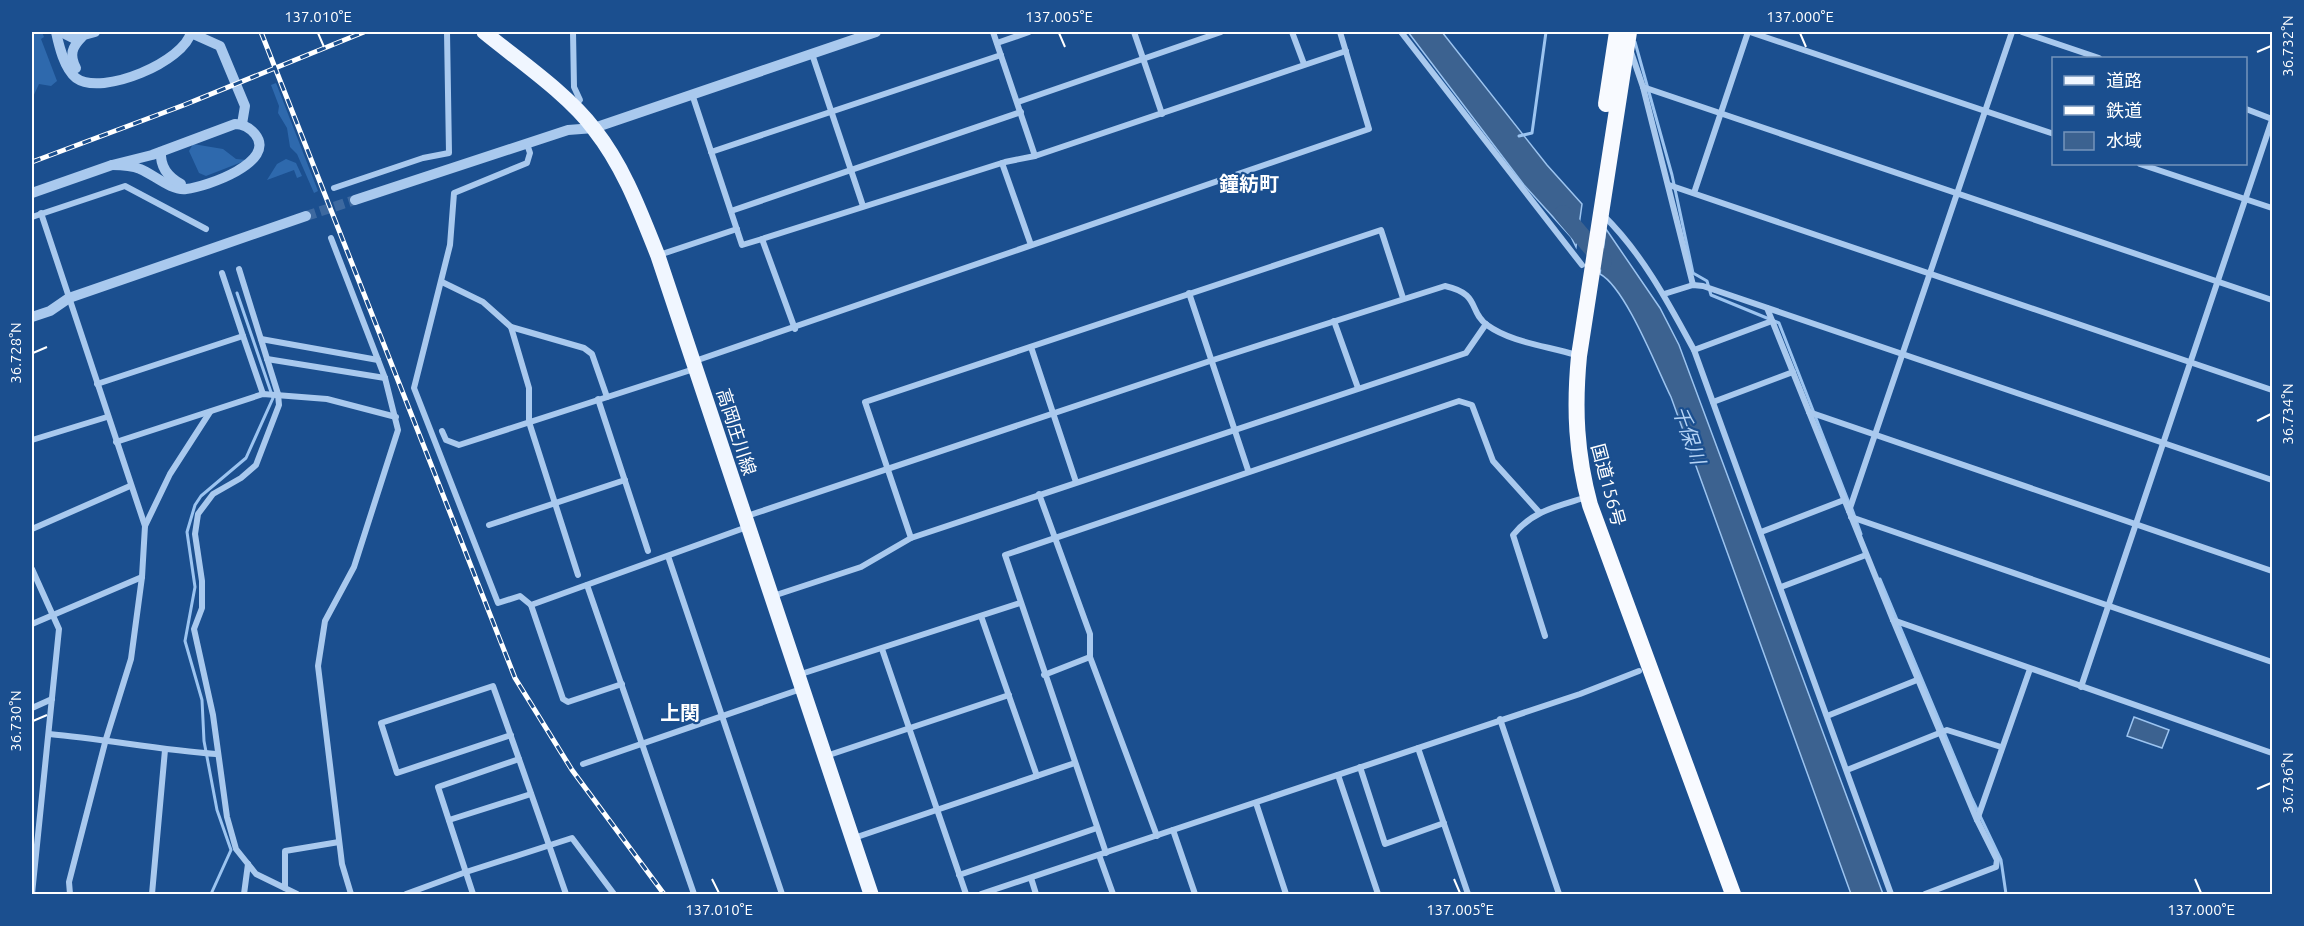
<svg xmlns="http://www.w3.org/2000/svg" width="2304" height="926" font-family="Ubuntu,'Noto Sans JP',sans-serif">
  <rect width="100%" height="100%" fill="#1b4f8f"/>
  <!-- green -->
  <g fill="#2e69ad">
    <path d="M32,32H42L44,37L41,39L57,81L51,86L39,84L32,99Z"/>
    <path d="M276,83L318,191L314,193L297,154L290,147L287,128L278,113L279,106L271,85Z"/>
    <path d="M193,144L223,149L236,159L247,160L206,176L199,173L189,151Z"/>
    <path d="M286,159L296,163L302,176L297,178L294,170L267,180L277,164Z"/>
  </g>
  <!-- water -->
  <g fill="#3c6290" stroke="#9cc4f0" stroke-width="1.5">
    <path d="M1408,32H1442L1547,165L1582,204L1576,247L1571,237L1524,185Z"/>
    <path d="M1606,229L1660,308L1679,345L1883,894H1851L1671,397C1657,369 1626,288 1600,274Z"/>
    <path d="M2134,717L2169,730L2162,748L2127,736Z"/>
  </g>
  <g fill="none" stroke-linecap="round" stroke-linejoin="round">
    <!-- stream -->
    <g stroke="#9cc4f0" stroke-width="3">
      <path d="M1635,42L1672,175L1693,273L1707,281L1711,295L1779,323L1849,503"/>
      <path d="M1519,136L1532,133L1546,32"/>
      <path d="M1852,509L1861,534"/>
      <path d="M1880,579L1972,799L2001,860L2006,894"/>
      <path d="M211,894L231,850L217,810L204,741L202,700L185,641L195,587L187,532L195,505L201,496L246,458L273,398L237,293"/>
    </g>
    <!-- river -->
    <path stroke="#3c6290" stroke-width="18" d="M1563,214L1603,261"/>
    <!-- tertiary-tunnel -->
    <path stroke="#3d69a0" stroke-width="10" stroke-dasharray="10 5" stroke-linecap="butt" d="M306,216L355,200"/>
    <!-- minor -->
    <g stroke="#a9c9ee" stroke-width="6">
      <path d="M573,32L574,87L580,100L574,106"/>
      <path d="M993,32L1035,156"/>
      <path d="M1134,32L1162,114"/>
      <path d="M1292,32L1304,64"/>
      <path d="M1401,32L1582,265"/>
      <path d="M1750,32L2054,134"/>
      <path d="M2022,32L2099,58"/>
      <path d="M997,43L1029,32"/>
      <path d="M1631,52L1643,87L1693,285"/>
      <path d="M812,54L863,206"/>
      <path d="M1643,87L2272,300"/>
      <path d="M692,94L742,245L762,239L795,329"/>
      <path d="M1018,102L1221,32"/>
      <path d="M2246,109L2272,119"/>
      <path d="M527,144L530,153L527,163L454,193L450,245L414,388L498,603L520,596L531,605L747,527"/>
      <path d="M711,152L1001,55"/>
      <path d="M1002,163L1031,245"/>
      <path d="M2140,164L2272,208"/>
      <path d="M1669,185L2272,390"/>
      <path d="M334,188L423,158L449,153L447,32"/>
      <path d="M1694,193L1748,32"/>
      <path d="M731,211L1021,112"/>
      <path d="M41,213L145,526"/>
      <path d="M1603,215C1642,253 1668,302 1694,350L1891,894"/>
      <path d="M32,217L125,186L206,229"/>
      <path d="M331,238L385,378L398,430L354,567L325,621L318,666L342,864L351,894"/>
      <path d="M762,239L1005,162L1035,156L1346,51"/>
      <path d="M659,255L737,229"/>
      <path d="M239,269L278,394L279,405L256,465L241,478L213,494L198,514L195,534L202,581V608L194,629L213,715L227,817L236,849L256,874L297,894"/>
      <path d="M222,273L243,336"/>
      <path d="M442,282L483,302L511,327L584,348L592,354L607,397"/>
      <path d="M1189,293L1248,470"/>
      <path d="M1664,294L1693,285L1703,286L2272,480"/>
      <path d="M1767,308L1893,620L1977,820"/>
      <path d="M1334,321L1358,388"/>
      <path d="M511,327L529,388V422L578,575"/>
      <path d="M261,339L378,360"/>
      <path d="M1031,347L1076,482"/>
      <path d="M1694,350L1772,321"/>
      <path d="M267,359L385,378"/>
      <path d="M695,361L1369,129L1340,32"/>
      <path d="M97,384L243,336L263,394"/>
      <path d="M598,399L648,551"/>
      <path d="M1713,402L1793,372"/>
      <path d="M1809,412L2272,571"/>
      <path d="M442,431L446,440L459,445L694,369"/>
      <path d="M32,440L107,417"/>
      <path d="M116,442L263,394L327,399L396,417"/>
      <path d="M1039,494L1090,634V657L1157,836"/>
      <path d="M1849,511L2012,32"/>
      <path d="M744,517L1210,361L1445,286C1481,294 1468,311 1487,325C1512,343 1548,346 1576,355"/>
      <path d="M1851,517L2272,662"/>
      <path d="M489,525L625,480"/>
      <path d="M32,529L130,486"/>
      <path d="M1761,532L1844,500"/>
      <path d="M911,538L865,402L1381,230L1403,298"/>
      <path d="M668,556L782,894"/>
      <path d="M32,569L59,629L32,894"/>
      <path d="M587,585L694,894"/>
      <path d="M1781,587L1866,555"/>
      <path d="M773,596L861,567L911,538L1466,353L1486,324"/>
      <path d="M531,605L563,699L568,702L622,684"/>
      <path d="M981,616L1037,776"/>
      <path d="M1893,620L2272,753"/>
      <path d="M32,624L142,577"/>
      <path d="M1545,636L1513,535C1533,510 1559,506 1587,497"/>
      <path d="M882,649L966,894"/>
      <path d="M798,675L1020,603"/>
      <path d="M1044,675L1090,657"/>
      <path d="M2081,687L2272,120"/>
      <path d="M32,708L52,699"/>
      <path d="M1827,716L1917,680"/>
      <path d="M1500,719L1559,894"/>
      <path d="M49,734C105,739 160,750 216,754"/>
      <path d="M511,735L397,773L381,723L493,686C518,755 542,825 566,894"/>
      <path d="M1418,748L1468,894"/>
      <path d="M826,756L1009,695"/>
      <path d="M583,764L801,689"/>
      <path d="M1360,767L1385,844L1444,823"/>
      <path d="M1847,770L1947,730L2001,747"/>
      <path d="M1338,775L1378,894"/>
      <path d="M1256,803L1286,894"/>
      <path d="M449,820L531,794"/>
      <path d="M1173,830L1195,894"/>
      <path d="M854,838L1075,763"/>
      <path d="M1106,853L1005,555L1459,401L1472,405L1493,461L1539,512"/>
      <path d="M1099,855L1113,894"/>
      <path d="M959,875L1097,828"/>
      <path d="M1031,878L1036,894"/>
      <path d="M285,888V851L339,842"/>
      <path d="M70,894L69,882L106,739L131,659L142,577L145,526L170,474L210,412"/>
      <path d="M152,894L165,750"/>
      <path d="M244,894L248,864"/>
      <path d="M406,894L466,872L572,838L614,894"/>
      <path d="M473,894L438,787L519,759"/>
      <path d="M981,894L1580,694L1639,671"/>
      <path d="M1925,894L1996,867L1997,860L1977,820L2030,669"/>
    </g>
    <!-- tertiary -->
    <g stroke="#a9c9ee" stroke-width="10">
      <path d="M56,32C59,46 64,68 76,78C102,97 185,61 191,32"/>
      <path d="M61,32L73,38L95,32"/>
      <path d="M191,33L220,46L245,106L242,124"/>
      <path d="M76,68C69,55 72,47 82,37"/>
      <path d="M235,124C243,124 249,127 255,134C278,162 206,187 186,189C171,191 153,174 140,169C131,165 121,165 112,165L152,155Z"/>
      <path d="M161,152C160,167 168,177 181,184"/>
      <path d="M32,193L112,165"/>
      <path d="M355,200L568,130L594,128L876,32"/>
      <path d="M32,317L50,311L69,298L306,216"/>
    </g>
    <!-- primary -->
    <path stroke="#f0f6ff" stroke-width="15" d="M484,32C518,60 568,94 594,129C624,167 640,211 658,256L871,894"/>
    <!-- trunk -->
    <g stroke="#f8faff" stroke-width="16">
      <path d="M1629,32L1579,356C1574,408 1576,454 1590,505L1733,894"/>
      <path d="M1606,104L1617,32"/>
    </g>
    <!-- rail casing -->
    <g stroke="#fff" stroke-width="5">
      <g id="rail">
        <path d="M261,32L515,678L572,770L664,894"/>
        <path d="M32,162L184,105L364,32"/>
      </g>
    </g>
    <!-- rail -->
    <use href="#rail" stroke="#1b4f8f" stroke-width="3" stroke-dasharray="9" stroke-linecap="butt"/>
  </g>
  <!-- ticks -->
  <path fill="none" stroke="#fff" stroke-width="2" d="M318,33L324,47M1059,33L1065,47M1800,33L1806,47M2257,52L2271,46M33,353L47,347M2257,421L2271,414M33,721L47,715M2257,789L2271,783M712,879L719,893M1454,879L1460,893M2195,879L2201,893"/>
  <g text-anchor="middle" stroke-width="4.5" stroke-linejoin="round" paint-order="stroke">
    <!-- street labels -->
    <g font-size="18" fill="#fff" stroke="#1b4f8f">
      <text transform="translate(736 432) rotate(72)" y="6">高岡庄川線</text>
      <text transform="translate(1608 485) rotate(75)" y="6">国道156号</text>
    </g>
    <!-- neighbourhood labels -->
    <g font-size="20" font-weight="bold" fill="#fff" stroke="#1b4f8f">
      <text x="1249" y="191">鐘紡町</text>
      <text x="680" y="720">上関</text>
    </g>
    <!-- water labels -->
    <g font-size="20" font-style="italic" fill="#b5d3f5" stroke="#1b4f8f">
      <text transform="translate(1689 435) rotate(71)" y="7">千保川</text>
    </g>
  </g>
  <!-- border -->
  <rect width="2304" height="926" fill="none" stroke="#1b4f8f" stroke-width="66"/>
  <!-- legend -->
  <rect x="2052" y="57" width="195" height="108" fill="#1b4f8f" stroke="#7695bc" stroke-width="1.5"/>
  <rect x="2064" y="76" width="30" height="9" fill="#f0f6ff" stroke="#7695bc" stroke-width="1.5"/>
  <text x="2106" y="87" font-size="18" fill="#ffffff">道路</text>
  <rect x="2064" y="106" width="30" height="9" fill="#ffffff" stroke="#7695bc" stroke-width="1.5"/>
  <text x="2106" y="117" font-size="18" fill="#ffffff">鉄道</text>
  <rect x="2064" y="132" width="30" height="18" fill="#3c6290" stroke="#7695bc" stroke-width="1.5"/>
  <text x="2106" y="147" font-size="18" fill="#ffffff">水域</text>
  <rect x="33" y="33" width="2238" height="860" fill="none" stroke="#fff" stroke-width="2"/>
  <g font-size="15" text-anchor="middle" fill="#fff">
    <text x="318" y="22">137.010°E</text>
    <text x="1059" y="22">137.005°E</text>
    <text x="1800" y="22">137.000°E</text>
    <text transform="translate(2288 46) rotate(-90)" y="5">36.732°N</text>
    <text transform="translate(16 353) rotate(-90)" y="5">36.728°N</text>
    <text transform="translate(2288 414) rotate(-90)" y="5">36.734°N</text>
    <text transform="translate(16 721) rotate(-90)" y="5">36.730°N</text>
    <text transform="translate(2288 783) rotate(-90)" y="5">36.736°N</text>
    <text x="719" y="915">137.010°E</text>
    <text x="1460" y="915">137.005°E</text>
    <text x="2201" y="915">137.000°E</text>
  </g>
</svg>
